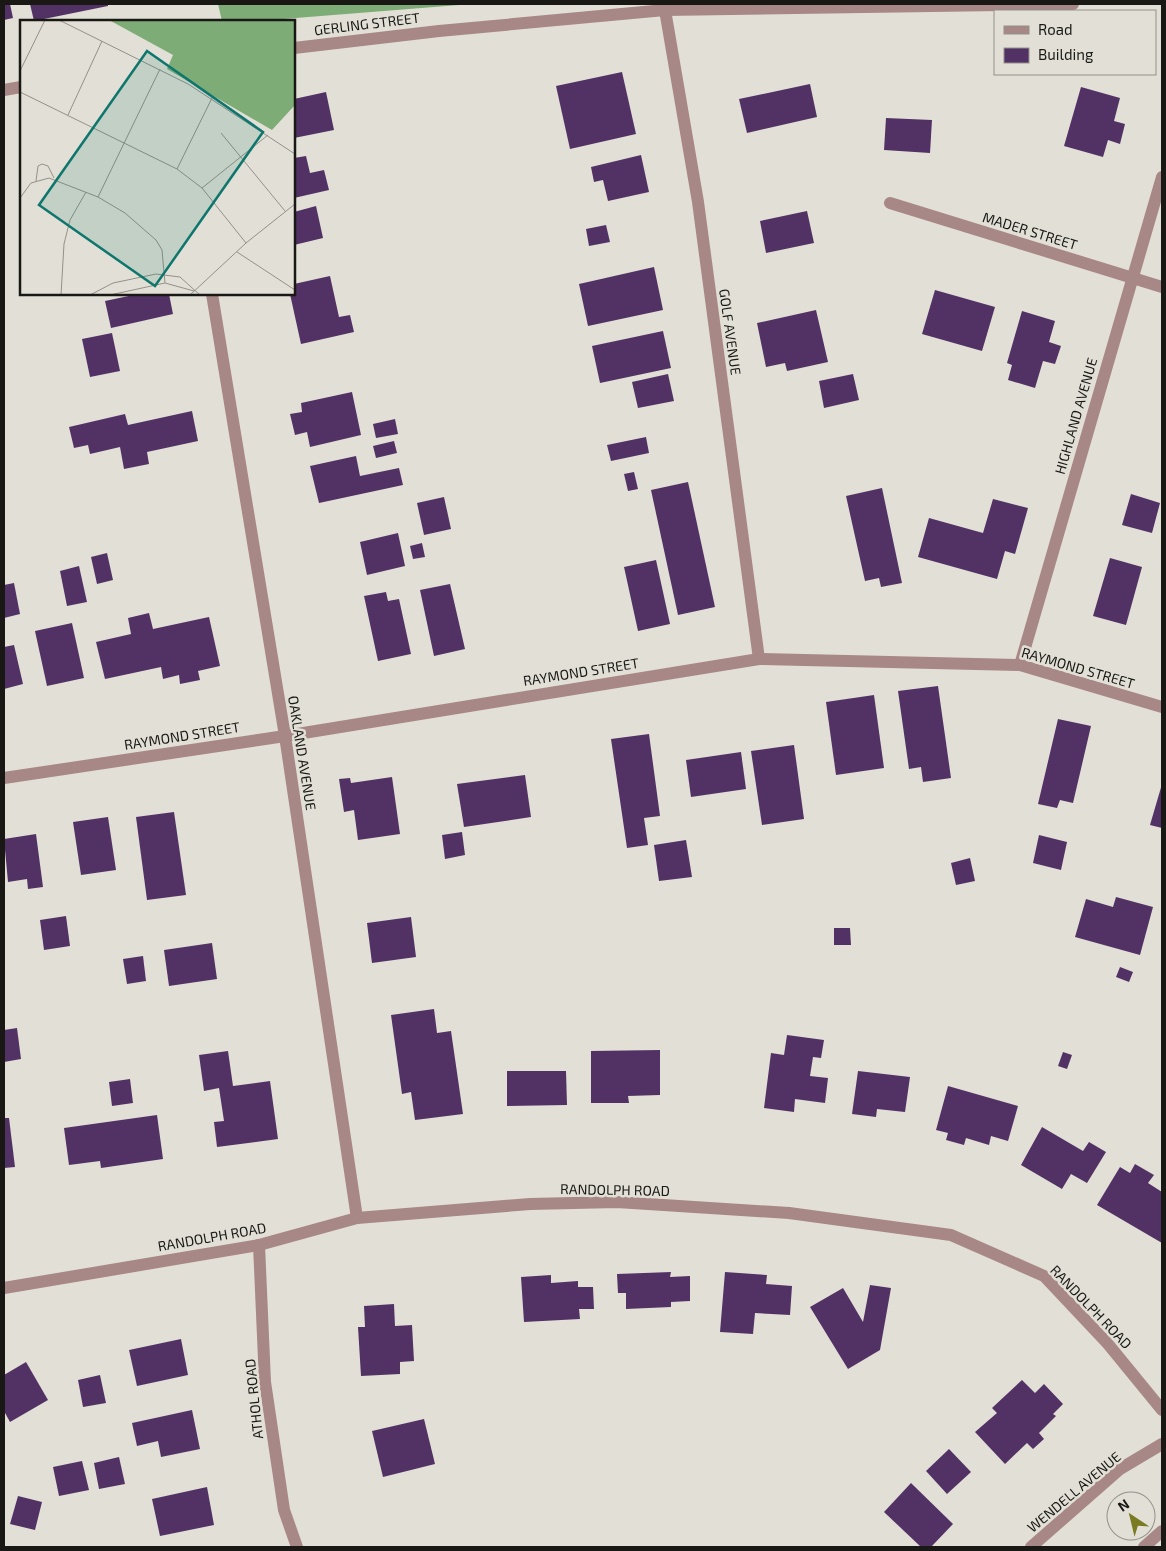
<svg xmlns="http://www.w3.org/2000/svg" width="1166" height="1551" font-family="'Exo 2',sans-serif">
  <rect width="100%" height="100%" fill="#e2e0d6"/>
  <!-- forest -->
  <path fill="#7dac77" d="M218,4H472L258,21H222Z"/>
  <!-- building -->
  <g fill="#523265">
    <path d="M4,4H10L13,18L4,20Z"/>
    <path d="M30,4H108V6L34,21Z"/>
    <path d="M622,72L636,134L570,149L556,86Z"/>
    <path d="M810,84L817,117L747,133L739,99Z"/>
    <path d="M1081,87L1120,98L1114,121L1125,124L1120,144L1108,140L1103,157L1064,146Z"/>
    <path d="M326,92L334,130L294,138V99Z"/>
    <path d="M886,118L932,120L930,153L884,150Z"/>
    <path d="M641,155L649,192L608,201L603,180L594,182L591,167Z"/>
    <path d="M306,156L310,173L324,170L329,190L294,198V158Z"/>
    <path d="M316,206L323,238L294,245V212Z"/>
    <path d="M807,211L814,243L766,253L760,221Z"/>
    <path d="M606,225L610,242L589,246L586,229Z"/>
    <path d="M654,267L663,310L588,326L579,284Z"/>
    <path d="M330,276L339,317L350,315L354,332L301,344L290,294H294V284Z"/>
    <path d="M935,290L995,307L982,351L922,334Z"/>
    <path d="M138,294H169L173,314L111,328L105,301Z"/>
    <path d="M816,310L828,362L787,371L785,363L766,367L757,323Z"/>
    <path d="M1022,311L1055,321L1049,342L1061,346L1055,364L1043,361L1035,388L1008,380L1012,365L1007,363Z"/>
    <path d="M663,331L671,368L600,383L592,346Z"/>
    <path d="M112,333L120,371L90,377L82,339Z"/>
    <path d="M668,374L674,401L638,408L632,382Z"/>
    <path d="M853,374L859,400L824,408L819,381Z"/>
    <path d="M352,392L361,435L310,447L307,432L295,435L290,414L302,412L301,403Z"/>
    <path d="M192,411L198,441L147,452L149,464L124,469L120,447L90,454L88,445L74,448L69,427L125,414L128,425Z"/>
    <path d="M395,419L398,434L376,438L373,424Z"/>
    <path d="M646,437L649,453L611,461L607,445Z"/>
    <path d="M394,441L397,453L376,458L373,446Z"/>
    <path d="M356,456L360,476L399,468L403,485L319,503L310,466Z"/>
    <path d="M634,472L638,489L628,491L624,474Z"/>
    <path d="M688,482L715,607L678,615L651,490Z"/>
    <path d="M882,488L902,583L881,587L879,578L865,581L846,496Z"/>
    <path d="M1131,494L1160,503L1152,533L1122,525Z"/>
    <path d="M444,497L451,529L424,535L417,503Z"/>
    <path d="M993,499L1028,508L1015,554L1005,551L997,579L918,557L929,518L983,533Z"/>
    <path d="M398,533L405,566L367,575L360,542Z"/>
    <path d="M422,543L425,557L413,559L410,546Z"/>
    <path d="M107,553L113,580L97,584L91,557Z"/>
    <path d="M1110,558L1142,567L1126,625L1093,616Z"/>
    <path d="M656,560L670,624L638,631L624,567Z"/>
    <path d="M79,566L87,602L67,606L60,571Z"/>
    <path d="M14,583L20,614L4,618V585Z"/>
    <path d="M450,584L465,649L434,656L420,590Z"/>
    <path d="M386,592L388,601L399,599L411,654L378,661L364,596Z"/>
    <path d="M149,613L153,629L209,617L220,666L198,671L200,680L180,684L179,675L163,679L161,667L105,679L96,642L131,634L128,618Z"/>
    <path d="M72,623L84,678L47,686L35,631Z"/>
    <path d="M14,645L23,684L4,689V647Z"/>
    <path d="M938,686L951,778L923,782L921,767L909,769L898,691Z"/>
    <path d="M874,695L884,768L836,775L826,702Z"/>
    <path d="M1058,719L1091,726L1073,803L1060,800L1057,808L1038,804Z"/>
    <path d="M649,734L660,816L644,818L648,845L627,848L611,739Z"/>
    <path d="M794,745L804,819L762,825L751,751Z"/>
    <path d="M741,752L746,789L691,797L686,760Z"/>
    <path d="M525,775L531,817L464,827L457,784Z"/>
    <path d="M392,777L400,834L358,840L354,810L344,812L339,779L350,778L351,783Z"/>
    <path d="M1162,784V828L1150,825Z"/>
    <path d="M174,812L186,895L147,900L136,817Z"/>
    <path d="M108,817L116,870L81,875L73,822Z"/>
    <path d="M462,832L465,855L445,859L442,835Z"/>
    <path d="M36,834L43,887L28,889L27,879L8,882L4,839Z"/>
    <path d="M1039,835L1067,842L1061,870L1033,863Z"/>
    <path d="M686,840L692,877L659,881L654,845Z"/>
    <path d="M970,858L975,881L956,885L951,863Z"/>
    <path d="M1116,897L1153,907L1140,955L1075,937L1086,899L1113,907Z"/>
    <path d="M66,916L70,946L44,950L40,920Z"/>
    <path d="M411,917L416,957L372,963L367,923Z"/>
    <path d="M834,928H850L851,945H834Z"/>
    <path d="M212,943L217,979L169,986L164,950Z"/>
    <path d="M143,956L146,981L127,984L123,959Z"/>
    <path d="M1120,967L1133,972L1129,982L1116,977Z"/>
    <path d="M434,1009L437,1033L451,1031L463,1114L415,1120L411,1092L402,1094L391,1015Z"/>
    <path d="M17,1028L21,1059L4,1062V1030Z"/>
    <path d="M787,1035L824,1040L821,1058L813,1057L810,1076L828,1078L825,1103L795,1099L794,1112L764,1108L771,1053L784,1055Z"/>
    <path d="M660,1050V1095L628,1096L629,1103H591V1051Z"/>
    <path d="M228,1051L233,1086L270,1081L278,1139L217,1147L214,1122L224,1121L219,1088L204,1091L199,1055Z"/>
    <path d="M1063,1052L1072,1055L1067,1069L1058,1066Z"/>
    <path d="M507,1071H566L567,1105L507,1106Z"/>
    <path d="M858,1071L910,1077L905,1112L877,1109L876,1117L852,1114Z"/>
    <path d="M130,1079L133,1103L112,1106L109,1082Z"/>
    <path d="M948,1086L1018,1106L1008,1141L991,1136L989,1145L966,1138L964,1145L946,1140L948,1133L936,1130Z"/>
    <path d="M157,1115L163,1159L101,1168L100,1161L69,1165L64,1128Z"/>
    <path d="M4,1118H9L15,1167L4,1168Z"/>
    <path d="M1042,1127L1083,1151L1089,1142L1106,1152L1087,1183L1071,1174L1062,1189L1021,1165Z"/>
    <path d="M1135,1164L1154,1175L1148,1183L1162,1192V1243L1097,1205L1120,1167L1130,1173Z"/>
    <path d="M671,1272L670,1277L690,1276V1301L671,1302V1307L626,1309V1293H618L617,1274Z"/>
    <path d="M725,1272L767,1275L766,1284L792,1286L790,1315L755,1313L753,1334L720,1332Z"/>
    <path d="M551,1275V1283L578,1281V1287H593L594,1309H579L580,1319L524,1322L521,1277Z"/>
    <path d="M870,1285L891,1288L880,1350L848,1369L810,1307L843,1288L863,1322Z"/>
    <path d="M394,1304L395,1326L412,1325L414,1361L400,1362V1374L361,1376L358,1327H365L364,1306Z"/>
    <path d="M181,1339L188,1375L137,1386L129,1350Z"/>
    <path d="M26,1362L48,1400L10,1422L4,1411V1375Z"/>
    <path d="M100,1375L106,1403L83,1407L78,1380Z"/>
    <path d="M1022,1380L1035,1393L1044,1384L1063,1404L1053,1414L1056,1416L1039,1433L1044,1439L1033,1449L1027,1443L1005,1464L975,1432L997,1413L992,1408Z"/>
    <path d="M192,1410L200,1449L161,1457L158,1441L137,1446L132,1423Z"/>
    <path d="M424,1419L435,1464L383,1477L372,1431Z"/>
    <path d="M949,1449L971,1472L947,1494L926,1471Z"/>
    <path d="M119,1457L125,1484L99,1489L94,1463Z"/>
    <path d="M82,1461L89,1490L59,1496L53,1467Z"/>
    <path d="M911,1483L953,1524L931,1547H921L884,1512Z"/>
    <path d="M207,1487L214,1525L160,1536L152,1499Z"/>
    <path d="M18,1496L42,1502L35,1530L10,1524Z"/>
  </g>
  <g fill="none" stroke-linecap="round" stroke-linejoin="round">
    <!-- minor -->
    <g stroke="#a88787" stroke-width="12">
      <path d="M665,10L698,202L759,659"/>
      <path d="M890,203L1162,287"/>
      <path d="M212,294L285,736L357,1218"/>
      <path d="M1020,665L1162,177"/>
      <path d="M4,778L285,736L759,659L1020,665L1162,707"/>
      <path d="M259,1245L265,1382L284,1510L297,1547"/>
      <path d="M4,1288L259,1245L357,1218L530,1204L617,1202L789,1213L951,1235L1044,1276L1108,1344L1162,1410"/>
      <path d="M1031,1547L1120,1469L1162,1444"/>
      <path d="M1144,1547L1162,1531"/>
    </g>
    <!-- tertiary -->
    <g stroke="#a88787" stroke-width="12">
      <path d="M294,48L439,31L665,10L1073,4"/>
      <path d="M4,90L21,87"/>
    </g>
  </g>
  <g text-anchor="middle" stroke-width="5" stroke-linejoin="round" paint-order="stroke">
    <!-- street labels -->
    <g font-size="14" fill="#191815" stroke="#e2e0d6">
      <text transform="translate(367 24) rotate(-7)" y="5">GERLING STREET</text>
      <text transform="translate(1030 231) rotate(17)" y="5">MADER STREET</text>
      <text transform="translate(730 332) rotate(82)" y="5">GOLF AVENUE</text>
      <text transform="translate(1076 416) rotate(-74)" y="5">HIGHLAND AVENUE</text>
      <text transform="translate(1078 668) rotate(16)" y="5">RAYMOND STREET</text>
      <text transform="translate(581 672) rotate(-9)" y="5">RAYMOND STREET</text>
      <text transform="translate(182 736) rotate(-9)" y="5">RAYMOND STREET</text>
      <text transform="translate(302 753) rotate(81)" y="5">OAKLAND AVENUE</text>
      <text transform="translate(615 1190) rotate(1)" y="5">RANDOLPH ROAD</text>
      <text transform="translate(212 1237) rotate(-10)" y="5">RANDOLPH ROAD</text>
      <text transform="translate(1091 1307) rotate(46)" y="5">RANDOLPH ROAD</text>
      <text transform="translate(254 1399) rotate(-96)" y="5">ATHOL ROAD</text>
      <text transform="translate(1074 1492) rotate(-40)" y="5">WENDELL AVENUE</text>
    </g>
  </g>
  <!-- overview -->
  <g transform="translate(20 20)">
    <rect width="275" height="275" fill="#e2e0d6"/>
    <path d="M89,0H275V85L252,110L147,49L153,35Z" fill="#7dac77"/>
    <path fill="none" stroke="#929089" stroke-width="1" d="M39,0L168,64L275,134M0,51L25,0M0,72L157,149L182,168L226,223M48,95L82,21M201,113L265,191M157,149L192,78M16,161L18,146L22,144L28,146L34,158M182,168L248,115M78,177L140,49M0,178L11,163L29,158L78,177L105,193L136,220L142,230L145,263M217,232L275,270M41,275L44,224L50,200L66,172M70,275L93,263L136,254L160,257L180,275M90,275L145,263L174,271M170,275L226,223L275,184"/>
    <path fill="#0f766e" fill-opacity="0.15" stroke="#0f766e" stroke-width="2.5" d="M127,31L243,112L135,266L19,185Z"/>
    <rect width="275" height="275" fill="none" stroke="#191815" stroke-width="2.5"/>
  </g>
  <!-- border -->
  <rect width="1166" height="1551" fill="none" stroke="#191815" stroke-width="10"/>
  <!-- legend -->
  <rect x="994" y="10" width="162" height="65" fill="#e2e0d6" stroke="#929089"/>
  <rect x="1004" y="26" width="25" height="8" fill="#a88787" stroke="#929089"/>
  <text x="1038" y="35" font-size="15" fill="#191815">Road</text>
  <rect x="1004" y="48" width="25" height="15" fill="#523265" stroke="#929089"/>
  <text x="1038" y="60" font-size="15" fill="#191815">Building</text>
  <!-- north arrow -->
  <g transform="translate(1131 1516) rotate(325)"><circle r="24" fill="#e2e0d6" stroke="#929089"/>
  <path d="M0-4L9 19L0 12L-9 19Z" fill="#7a7a22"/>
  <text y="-8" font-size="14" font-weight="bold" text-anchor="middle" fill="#191815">N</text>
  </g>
</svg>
